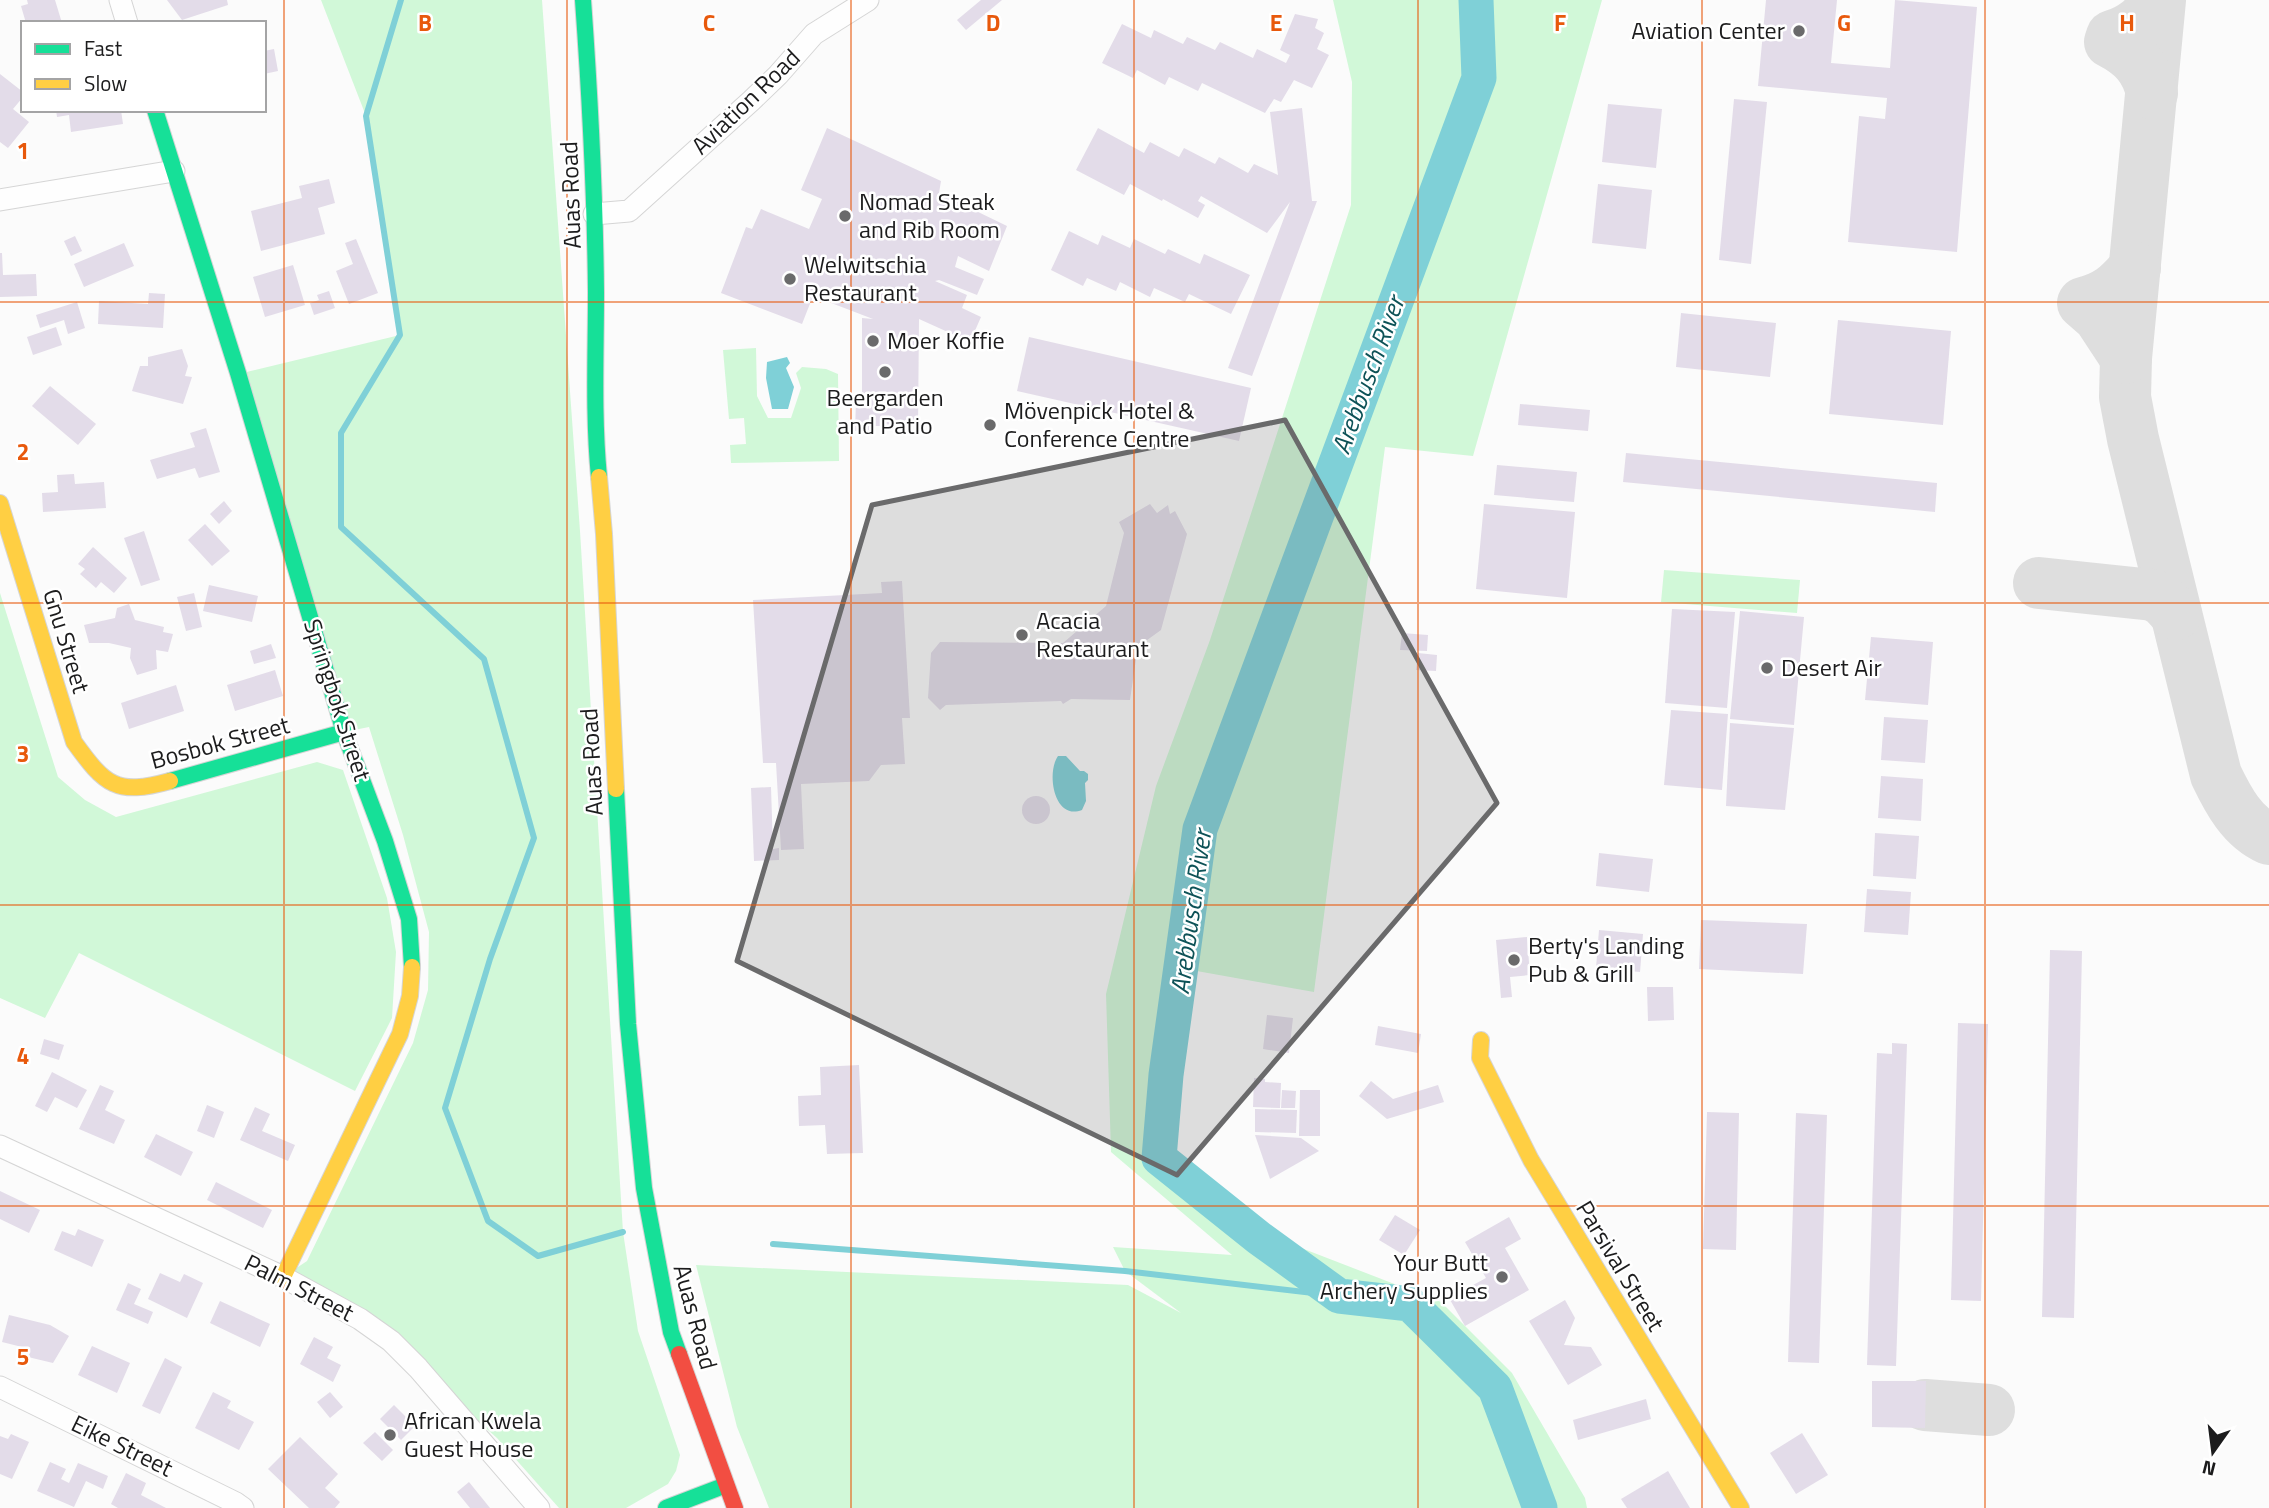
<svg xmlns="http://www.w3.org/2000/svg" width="2269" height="1508" font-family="'Titillium Web',sans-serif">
  <rect width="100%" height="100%" fill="#fbfbfb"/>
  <!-- green -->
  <g fill="#d1f8d8">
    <path d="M321,0H542L580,531L623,1232L638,1331L680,1455L676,1471L668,1484L626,1508H559L497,1438L418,1368L283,1277L307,1261L413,1043L428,990L429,932L403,835L369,727L344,732L238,374L400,335L366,116Z"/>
    <path d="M1333,0H1602L1473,456L1385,447L1314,992L1191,970L1164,1151L1224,1204L1278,1239L1441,1302L1512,1373L1585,1498L1587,1508H769L737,1427L696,1265L1128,1285L1181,1313L1125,1271L1113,1247L1232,1255L1111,1152L1106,994L1156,786L1210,640L1351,205L1352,82Z"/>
    <path d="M756,348L757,396L768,418H791L801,388L796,373L802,367L826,369L838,374L839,461L731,463L730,445L746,444L744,418L729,419L723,350Z"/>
    <path d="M1664,570L1800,580L1797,613L1661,602Z"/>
    <path d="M0,593L58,777L85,800L116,817L317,762L343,770L387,898L396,952L392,1018L355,1091L79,953L45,1018L0,998Z"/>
  </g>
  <!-- water -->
  <g fill="#7fd0d7">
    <path d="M787,357L790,363L786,368L794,387L788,409H772L766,378L767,362Z"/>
    <path d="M1058,756H1066L1080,771H1084L1088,774V780L1085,783L1086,801L1082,810C1054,821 1046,773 1058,756Z"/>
  </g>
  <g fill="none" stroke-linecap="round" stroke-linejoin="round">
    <!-- stream -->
    <g stroke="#7fd0d7" stroke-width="6">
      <path d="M401,0L366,116L400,335L341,433V527L484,659L534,838L490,959L445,1108L488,1221L538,1256L623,1232"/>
      <path d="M773,1244L1125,1271L1339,1296"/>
    </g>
    <!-- river -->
    <path stroke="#7fd0d7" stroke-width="35" d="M1476,0L1479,78L1200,829L1166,1075L1159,1158L1259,1238L1339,1296L1410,1304L1495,1388L1540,1508"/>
    <!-- taxiway -->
    <g stroke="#dedede" stroke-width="52">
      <path d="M2160,0L2126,358L2125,397L2133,439L2216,775C2228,800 2242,827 2269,839"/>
      <path d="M2152,93C2146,67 2133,54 2110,42L2112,36C2133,30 2146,18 2159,0"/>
      <path d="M2126,358L2099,317L2083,303C2108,297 2118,287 2135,268"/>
      <path d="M2039,583L2153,595L2164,601L2176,614"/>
      <path d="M1925,1405L1989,1410"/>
    </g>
  </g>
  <!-- building -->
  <g fill="#e3dce9">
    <path d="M27,0H55L62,23H26L21,6L28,4Z"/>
    <path d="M167,0H227L228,5L182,20Z"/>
    <path d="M981,0H1002L966,30L957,20Z"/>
    <path d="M1766,0H1837L1831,63L1890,68L1895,0L1977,7L1957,252L1848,242L1859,116L1885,119L1887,98L1758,86Z"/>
    <path d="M1295,14L1318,19L1315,28L1324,33L1317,49L1329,55L1312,88L1294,80L1281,102L1274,99L1265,113L1202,83L1198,91L1169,77L1165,85L1137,70L1133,78L1102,63L1122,24L1151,38L1154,30L1183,44L1187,37L1215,50L1220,42L1253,58L1257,49L1286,63L1290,55L1280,50Z"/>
    <path d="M274,49L278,71L264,74V51Z"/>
    <path d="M0,74L23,92V97L13,109L29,122L8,148L0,142Z"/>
    <path d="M1734,99L1767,102L1751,264L1719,260Z"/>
    <path d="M1608,104L1662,109L1656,168L1602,162Z"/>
    <path d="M1302,108L1312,201H1317L1252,376L1228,368L1290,202L1267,233L1201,196L1198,201L1205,205L1198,218L1163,199L1162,201L1130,184L1124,195L1076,170L1098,128L1144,153L1150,142L1179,157L1184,148L1215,164L1219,157L1248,173L1254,164L1278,175L1270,112Z"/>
    <path d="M56,110H121L123,124L71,132L69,115L57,117Z"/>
    <path d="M827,128L941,181L939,193L1007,226L989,271L958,256L955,267L984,279L977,295L939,280L935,281L967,295L962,308L981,317L970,342L919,319L918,426H874V431H855L856,401H862V318L873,319L813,296L802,324L721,293L746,227L752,229L761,209L809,229L822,199L801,190Z"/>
    <path d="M329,179L335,203L318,208L325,234L261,251L251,211L302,198L299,186Z"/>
    <path d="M1598,184L1652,190L1646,249L1592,243Z"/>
    <path d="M1069,231L1098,245L1102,235L1130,248L1134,239L1165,254L1168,249L1200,264L1204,254L1250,275L1231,314L1189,294L1185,302L1154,288L1150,297L1120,282L1116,291L1087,278L1083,286L1051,270Z"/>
    <path d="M75,236L82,251L71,256L64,241Z"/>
    <path d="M356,239L378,293L349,304L336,271L353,264L345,243Z"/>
    <path d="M124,243L134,266L84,287L74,264Z"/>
    <path d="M0,253H2L3,275L36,274L37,296L0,297Z"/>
    <path d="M293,265L305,305L265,317L253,277Z"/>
    <path d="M329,291L335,308L314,315L310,303L319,300L317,295Z"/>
    <path d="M149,293L165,294L163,328L98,324L99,301L148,304Z"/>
    <path d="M77,302L85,328L68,334L64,320L40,328L36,315Z"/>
    <path d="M1681,313L1776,323L1770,377L1676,367Z"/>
    <path d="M1838,320L1951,331L1943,425L1829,414Z"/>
    <path d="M56,327L62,345L33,355L27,337Z"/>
    <path d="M1029,337L1251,388L1239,441L1017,391Z"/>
    <path d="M182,349L188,366L185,376L192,377L183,404L132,391L140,366H148V357Z"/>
    <path d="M50,386L96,424L78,445L32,406Z"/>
    <path d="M1520,404L1590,410L1588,431L1518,425Z"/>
    <path d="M206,428L220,472L199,478L195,468L157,479L150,460L195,447L190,433Z"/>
    <path d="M1626,453L1937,483L1935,512L1623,482Z"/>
    <path d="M1497,465L1577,472L1574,502L1494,495Z"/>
    <path d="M74,474L75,484L104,482L106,508L43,512L42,493L58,492L57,475Z"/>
    <path d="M224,501L232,511L219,524L210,514Z"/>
    <path d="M1150,504L1157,513L1168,505L1170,514L1175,511L1187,534L1161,630L1132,651L1136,659L1130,700L1071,699L1063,704L1061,701L946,705L940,710L928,698L931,653L940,642L1063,643L1106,606L1124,533L1119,522Z"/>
    <path d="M1484,504L1575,512L1567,598L1476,589Z"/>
    <path d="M205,524L230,551L212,566L188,540Z"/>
    <path d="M144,531L160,580L141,586L124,538Z"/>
    <path d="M93,547L127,578L114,593L101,582L96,588L80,574L85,569L78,564Z"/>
    <path d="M902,581L910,718H902L905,764L881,765L869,781L801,784L804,849L781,850L776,763H763L753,600L882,593L881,582Z"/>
    <path d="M209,585L258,596L252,622L203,611Z"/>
    <path d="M194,593L202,627L186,631L177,597Z"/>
    <path d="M129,604L135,620L164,627L163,632L173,634L168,652L156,650L157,669L137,675L130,658L131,648L109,643H89L84,625L115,618L117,608Z"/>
    <path d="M1672,609L1735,612L1727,708L1665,703Z"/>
    <path d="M1740,611L1804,617L1794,725L1730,719Z"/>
    <path d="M1402,633L1428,635L1427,651L1400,650Z"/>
    <path d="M1871,637L1933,642L1928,705L1865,700Z"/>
    <path d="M271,644L276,658L254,664L250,651Z"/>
    <path d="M1418,653L1437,655L1436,671L1416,670Z"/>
    <path d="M275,670L283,696L235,711L227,685Z"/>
    <path d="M176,685L184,711L129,729L121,703Z"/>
    <path d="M1671,710L1728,714L1722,790L1664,785Z"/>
    <path d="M1884,717L1928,720L1925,763L1881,760Z"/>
    <path d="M1730,723L1794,728L1785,810L1726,806Z"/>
    <path d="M1881,776L1923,779L1921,821L1878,818Z"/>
    <path d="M771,787L773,849L779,848V860L754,861L751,788Z"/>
    <circle cx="1036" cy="810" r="14"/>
    <path d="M1875,833L1919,836L1916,879L1873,876Z"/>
    <path d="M1599,853L1653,859L1649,892L1596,886Z"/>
    <path d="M1867,889L1911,892L1908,935L1864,932Z"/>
    <path d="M1701,920L1807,924L1803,974L1699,969Z"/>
    <path d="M1599,930L1643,934L1640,972L1596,968Z"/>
    <path d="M1527,937L1530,975L1510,977L1512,997L1501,998L1496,940Z"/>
    <path d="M2050,950L2082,951L2074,1318L2042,1317Z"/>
    <path d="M1647,987H1673L1674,1020L1648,1021Z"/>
    <path d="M1267,1015L1293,1018L1289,1053L1263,1049Z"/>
    <path d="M1958,1023L1988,1024L1981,1301L1951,1300Z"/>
    <path d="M1378,1026L1421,1034L1418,1053L1375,1045Z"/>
    <path d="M44,1039L64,1045L59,1060L40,1054Z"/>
    <path d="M1892,1043L1907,1044L1896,1366L1867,1365L1877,1053L1892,1054Z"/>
    <path d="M859,1065L863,1153L827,1154L825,1125L799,1126L798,1096L821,1095L820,1067Z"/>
    <path d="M52,1072L87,1090L77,1108L55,1097L47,1112L35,1106Z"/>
    <path d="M1254,1078L1265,1079V1082L1281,1083L1280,1108L1253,1107Z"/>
    <path d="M1371,1081L1393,1099L1438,1085L1444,1102L1387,1119L1359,1096Z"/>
    <path d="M100,1085L114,1091L105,1110L125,1120L114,1144L79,1129Z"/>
    <path d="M1282,1090L1296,1091L1295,1108H1281Z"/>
    <path d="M1300,1090H1320V1136H1299Z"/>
    <path d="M207,1105L224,1112L214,1138L197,1131Z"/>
    <path d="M255,1107L270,1114L262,1131L295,1145L288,1161L240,1140Z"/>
    <path d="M1255,1109L1297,1110L1296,1133L1255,1132Z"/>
    <path d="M1707,1112L1739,1113L1736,1250L1703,1249Z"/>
    <path d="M1796,1113L1827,1115L1819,1363L1788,1362Z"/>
    <path d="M156,1134L193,1152L181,1176L144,1157Z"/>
    <path d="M1255,1135L1301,1138L1319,1151L1270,1179Z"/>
    <path d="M216,1182L272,1210L263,1228L207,1200Z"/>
    <path d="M0,1191L40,1210L29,1233L0,1219Z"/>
    <path d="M1395,1215L1420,1230L1404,1255L1379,1240Z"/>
    <path d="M1509,1217L1521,1239L1505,1248L1529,1290L1465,1326L1449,1298L1486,1278L1465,1242Z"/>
    <path d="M78,1229L104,1240L92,1267L54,1250L62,1231L75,1236Z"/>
    <path d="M160,1273L180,1282L184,1274L203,1283L187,1318L148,1299Z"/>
    <path d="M128,1283L141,1289L134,1304L153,1312L148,1324L116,1310Z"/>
    <path d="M1565,1300L1575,1318L1564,1345L1591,1347L1602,1365L1568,1385L1529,1321Z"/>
    <path d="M220,1301L270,1324L260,1347L210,1323Z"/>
    <path d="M9,1315L50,1325L69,1336L53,1363L28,1357L30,1349L2,1342Z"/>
    <path d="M314,1337L333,1347L327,1358L341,1365L333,1382L300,1364Z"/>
    <path d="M92,1346L130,1363L117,1393L78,1375Z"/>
    <path d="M165,1358L182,1367L160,1414L142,1406Z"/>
    <path d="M1872,1381H1926L1925,1428L1872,1427Z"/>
    <path d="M213,1392L231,1401L227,1408L254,1422L239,1450L195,1428Z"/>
    <path d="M330,1392L343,1407L330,1418L317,1402Z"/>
    <path d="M1646,1399L1651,1419L1578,1440L1573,1420Z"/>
    <path d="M394,1405L415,1426L401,1440L380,1419Z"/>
    <path d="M375,1432L393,1450L382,1461L363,1443Z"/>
    <path d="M1802,1433L1828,1475L1796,1494L1770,1453Z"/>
    <path d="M11,1434L29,1442L12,1479L0,1474V1436L8,1439Z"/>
    <path d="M300,1437L338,1474L325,1488L340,1502L335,1508H309L268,1469Z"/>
    <path d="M50,1462L66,1469L61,1479L69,1483L78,1463L108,1476L103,1489L86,1481L74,1507L37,1491Z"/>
    <path d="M1668,1471L1690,1508H1627L1621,1499Z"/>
    <path d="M126,1473L146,1483L141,1495L166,1508H118L111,1504Z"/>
    <path d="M469,1482L490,1508H470L457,1492Z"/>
  </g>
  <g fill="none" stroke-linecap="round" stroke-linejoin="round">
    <!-- street casing -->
    <g stroke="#d5d5d5" stroke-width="23">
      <g id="street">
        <path d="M120,0L127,23"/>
        <path d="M0,200L174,171"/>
        <path d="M594,214L629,211L751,101L778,75L814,34L868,0"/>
        <path d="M0,1146L283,1277L360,1319L391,1341L418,1368L539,1508"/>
        <path d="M0,1387L236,1503L243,1508"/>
      </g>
    </g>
    <!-- fast casing -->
    <g stroke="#d5d5d5" stroke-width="18">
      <g id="fast">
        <path d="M583,0C590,97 595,194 596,292C596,354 593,415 599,477"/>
        <path d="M155,110L238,373L344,732L385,841L409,919L412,967"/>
        <path d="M170,781L344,732"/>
        <path d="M616,789L628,1024L644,1188L671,1332L679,1354"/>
        <path d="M666,1508L726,1485"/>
      </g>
    </g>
    <!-- slow casing -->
    <g stroke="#d5d5d5" stroke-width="18">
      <g id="slow">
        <path d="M599,477L604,534L616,789"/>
        <path d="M0,503L74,742C105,785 116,796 170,781"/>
        <path d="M1481,1040L1480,1058L1531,1160L1741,1508"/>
        <path d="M283,1277L400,1034L410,996L412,967"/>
      </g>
    </g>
    <!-- jam casing -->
    <g stroke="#d5d5d5" stroke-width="18">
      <path id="jam" d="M679,1354L735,1508"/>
    </g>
    <!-- street -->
    <use href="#street" stroke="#fefefe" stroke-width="21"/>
    <!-- fast -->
    <use href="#fast" stroke="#16e098" stroke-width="16"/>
    <!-- slow -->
    <use href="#slow" stroke="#ffcf43" stroke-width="16"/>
    <!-- jam -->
    <use href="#jam" stroke="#f24e42" stroke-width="16"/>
  </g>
  <!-- marked area -->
  <path fill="#6a6a6b" fill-opacity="0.2" stroke="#6a6a6b" stroke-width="5" stroke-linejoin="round" d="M1285,420L1497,803L1177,1175L737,961L872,505Z"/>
  <!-- grid -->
  <path fill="none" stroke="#e8590c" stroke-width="2" stroke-opacity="0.55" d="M284,0V1508M567,0V1508M851,0V1508M1134,0V1508M1418,0V1508M1702,0V1508M1985,0V1508M0,302H2269M0,603H2269M0,905H2269M0,1206H2269"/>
  <!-- markers -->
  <g fill="#6a6a6b" stroke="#fff" stroke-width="2.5">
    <circle cx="1799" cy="31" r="7"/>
    <circle cx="845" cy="216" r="7"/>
    <circle cx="790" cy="279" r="7"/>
    <circle cx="873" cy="341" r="7"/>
    <circle cx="885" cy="372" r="7"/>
    <circle cx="990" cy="425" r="7"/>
    <circle cx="1022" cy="635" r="7"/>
    <circle cx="1767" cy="668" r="7"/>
    <circle cx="1514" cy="960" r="7"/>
    <circle cx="1502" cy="1277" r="7"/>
    <circle cx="390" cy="1435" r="7"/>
  </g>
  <g text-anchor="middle" stroke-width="5" stroke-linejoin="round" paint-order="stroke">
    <!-- poi labels -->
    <g font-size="24" fill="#1c1c1d" stroke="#fff" text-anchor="start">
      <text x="1785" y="39" text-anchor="end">Aviation Center</text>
      <text x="859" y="210">Nomad Steak<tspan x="859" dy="28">and Rib Room</tspan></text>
      <text x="804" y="273">Welwitschia<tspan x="804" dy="28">Restaurant</tspan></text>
      <text x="887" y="349">Moer Koffie</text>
      <text x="885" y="406" text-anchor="middle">Beergarden<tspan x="885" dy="28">and Patio</tspan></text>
      <text x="1004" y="419">Mövenpick Hotel &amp;<tspan x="1004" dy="28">Conference Centre</tspan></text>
      <text x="1036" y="629">Acacia<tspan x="1036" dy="28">Restaurant</tspan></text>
      <text x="1781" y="676">Desert Air</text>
      <text x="1528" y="954">Berty's Landing<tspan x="1528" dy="28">Pub &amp; Grill</tspan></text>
      <text x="1488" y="1271" text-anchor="end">Your Butt<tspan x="1488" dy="28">Archery Supplies</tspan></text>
      <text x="404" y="1429">African Kwela<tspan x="404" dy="28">Guest House</tspan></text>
    </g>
    <!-- street labels -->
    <g font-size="24" fill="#1c1c1d" stroke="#fff">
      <text transform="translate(746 102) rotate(-44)" y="8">Aviation Road</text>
      <text transform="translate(571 195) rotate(-92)" y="8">Auas Road</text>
      <text transform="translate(66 641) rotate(73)" y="8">Gnu Street</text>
      <text transform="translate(337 700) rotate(72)" y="8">Springbok Street</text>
      <text transform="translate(220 743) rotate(-15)" y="8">Bosbok Street</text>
      <text transform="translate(592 762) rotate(-93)" y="8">Auas Road</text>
      <text transform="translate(1620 1266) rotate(59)" y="8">Parsival Street</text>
      <text transform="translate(299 1288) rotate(27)" y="8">Palm Street</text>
      <text transform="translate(695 1317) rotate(75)" y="8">Auas Road</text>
      <text transform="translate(122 1446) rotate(26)" y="8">Eike Street</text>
    </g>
    <!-- water labels -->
    <g font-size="26" font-style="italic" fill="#0d5257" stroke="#fff">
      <text transform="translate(1368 375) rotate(-70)" y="9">Arebbusch River</text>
      <text transform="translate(1191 912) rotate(-82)" y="9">Arebbusch River</text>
    </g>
  </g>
  <g font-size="23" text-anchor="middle" font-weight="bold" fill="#e8590c" stroke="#fff" stroke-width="5" stroke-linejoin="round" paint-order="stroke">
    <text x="425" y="31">B</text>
    <text x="709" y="31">C</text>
    <text x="993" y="31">D</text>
    <text x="1276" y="31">E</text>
    <text x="1560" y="31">F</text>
    <text x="1844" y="31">G</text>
    <text x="2127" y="31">H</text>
    <text x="23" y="159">1</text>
    <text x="23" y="460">2</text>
    <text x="23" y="762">3</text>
    <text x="23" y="1064">4</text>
    <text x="23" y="1365">5</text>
  </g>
  <!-- legend -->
  <rect x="21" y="21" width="245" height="91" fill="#ffffff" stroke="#a4a4a5" stroke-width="2"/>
  <rect x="35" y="44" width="35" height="10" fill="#16e098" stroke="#a4a4a5" stroke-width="2"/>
  <text x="84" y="56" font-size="21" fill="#1c1c1d">Fast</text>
  <rect x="35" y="79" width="35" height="10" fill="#ffcf43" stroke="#a4a4a5" stroke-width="2"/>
  <text x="84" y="91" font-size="21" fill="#1c1c1d">Slow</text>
  <!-- north arrow -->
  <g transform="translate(2213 1452) rotate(194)" stroke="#ffffff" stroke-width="5" paint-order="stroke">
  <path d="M0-5L12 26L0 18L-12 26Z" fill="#1c1c1d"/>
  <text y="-10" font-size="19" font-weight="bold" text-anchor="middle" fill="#1c1c1d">N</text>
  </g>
</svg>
